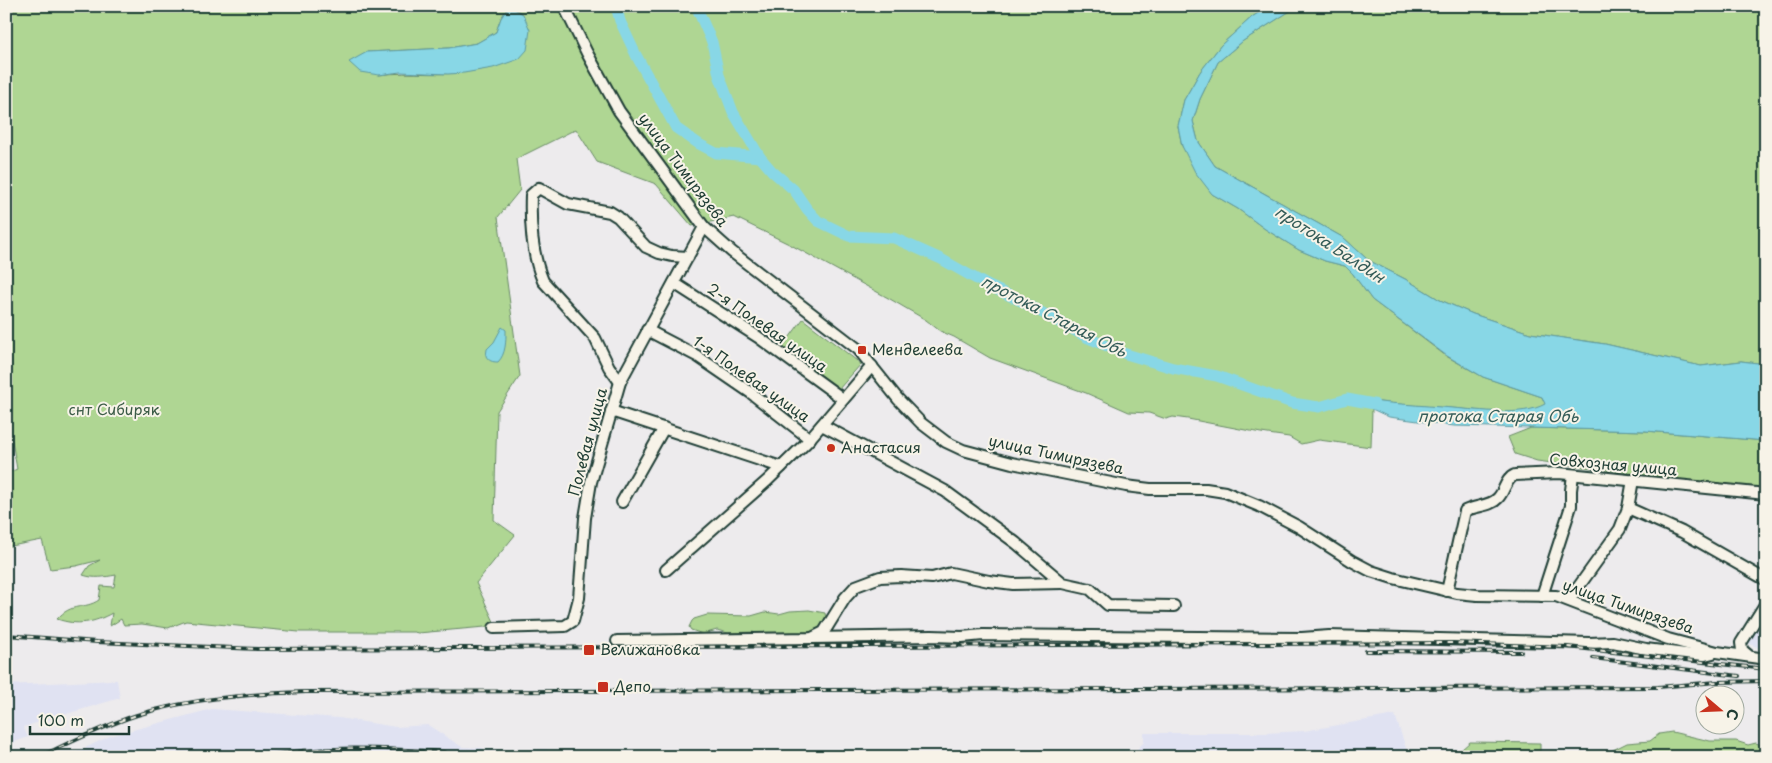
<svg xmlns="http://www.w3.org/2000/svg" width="1772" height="763" font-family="'Playpen Sans',sans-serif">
  <rect width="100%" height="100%" fill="#edebed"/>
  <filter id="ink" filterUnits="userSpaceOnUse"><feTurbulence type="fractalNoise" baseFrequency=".02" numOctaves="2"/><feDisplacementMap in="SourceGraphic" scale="10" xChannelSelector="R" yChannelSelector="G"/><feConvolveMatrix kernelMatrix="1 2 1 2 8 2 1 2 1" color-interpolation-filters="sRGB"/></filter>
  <g filter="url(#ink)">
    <!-- built -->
    <g fill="#e0e2f2">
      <path d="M1766,612V651L1745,642Z"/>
      <path d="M117,680L120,698L23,727L28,737L6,745V685Z"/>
      <path d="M212,709L339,718L396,727L428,725L462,747L483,748L484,754L546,749L554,757H66L110,736Z"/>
      <path d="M1395,715L1409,757H1130L1144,742V733H1265L1304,731Z"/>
      <path d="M1069,750L1094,752L1101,757H1068Z"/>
    </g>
    <!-- green -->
    <g fill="#afd693" stroke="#678a64">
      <path d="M6,6H509L501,18L496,32L477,43L449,48L367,52L379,75C412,70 444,78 477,70L523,14L511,6H1269L1252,17L1221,45L1200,72L1184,100L1178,126L1182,146L1212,194L1238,209L1265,229L1299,250L1325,261L1345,266L1353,274L1372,300L1446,356L1483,377L1542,397L1546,405C1517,418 1481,410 1450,408C1419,406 1389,404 1358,399L1372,409L1371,447L1319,440L1301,444L1289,437L1261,433L1188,419L1173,417L1166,419L1149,413L1129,412L1086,393L990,358L954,337L940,331L926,320L890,299L791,245L734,217L692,226L656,184L597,162L576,129L516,159L520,190L498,217L520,376L497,411L494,520L515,535L476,583L496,626L418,633L414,632H299L186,621L168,628L142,624L124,625L121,619L110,626L112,613C94,623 77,626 57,619C72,602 84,610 99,600L101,586L114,587L116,575C105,577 94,579 83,575L89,566L100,560L76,566L50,569L42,540L6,547V474L17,469L12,441L6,424Z"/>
      <path d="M1298,6H1766V364L1741,361L1701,366L1605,344L1530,333L1473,314L1440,300L1407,280L1368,260L1344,238L1215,166L1198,141L1193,121L1200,99L1218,62L1243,41Z"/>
      <path d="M803,319L861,364L838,390L781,349Z"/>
      <path d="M1531,428L1646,431L1766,441V487L1712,485L1637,474L1537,461L1515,454L1508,437Z"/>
      <path d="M809,610L825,613C827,621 822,627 817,632L763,634L752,632L728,633L717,630L703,634L691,630L689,627L692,621L694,619L707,615L751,616L765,612L779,614L790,611Z"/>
      <path d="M1672,732L1710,741H1736L1748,745L1756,743L1766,747V757H1607L1609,752L1627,743L1650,741L1659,734Z"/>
      <path d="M1470,742L1540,743V757H1453Z"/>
    </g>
    <!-- water -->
    <g fill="#88d7e6" stroke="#5e999f">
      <path d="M509,6L523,14L530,30L527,50L519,59L493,68L464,73L448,74L400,72L379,75L360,72L349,62L367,52L449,48L477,43L496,32L501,18Z"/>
      <path d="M1269,6H1298L1243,41L1218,62L1200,99L1193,121L1198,141L1215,166L1344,238L1368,260L1407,280L1440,300L1473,314L1530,333L1605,344L1701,366L1741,361L1766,364V441L1646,431L1454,426L1389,417L1372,409L1357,399C1389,404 1420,405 1453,408C1480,410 1522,417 1545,404L1542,397L1483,377L1447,356L1372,300L1353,274L1345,266L1325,261L1299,250L1265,229L1238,209L1212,194L1195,172L1182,146L1178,126L1184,100L1200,72L1221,45L1252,17Z"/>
      <path d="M502,327L506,330C506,341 506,354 498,362C492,362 489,361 486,356L487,349L494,342Z"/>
    </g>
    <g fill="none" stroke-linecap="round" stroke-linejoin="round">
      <!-- river -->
      <g stroke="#88d7e6" stroke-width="11">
        <path d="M616,6L620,21L636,55L676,128L699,144L716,153L760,157"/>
        <path d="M696,6L712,42L719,75L733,112L760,157L772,171L794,190L807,209L818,221L849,236L894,238L941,259L987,285L1021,301L1088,338L1126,354L1173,368L1217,376L1292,403L1319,407L1347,399L1374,404"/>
      </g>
      <!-- minor casing -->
      <g stroke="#1f3d34" stroke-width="14">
        <g id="minor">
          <path d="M564,6L587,53L619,111L704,227L732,252L858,349L898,399L921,423L946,442L963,450L1012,463L1126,486L1150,489H1206L1225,492L1259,506L1299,527L1352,561L1371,571L1393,578L1457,593L1477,595L1556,596L1668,639L1717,652L1766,659"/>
          <path d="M674,283L758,337L843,399"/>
          <path d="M647,330L697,356L751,393L810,439"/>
          <path d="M620,382L609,367L595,338L543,281C532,255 530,223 531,195L539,188L568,204L610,212L618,217L646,247L659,253L672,256L688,257"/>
          <path d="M611,411L781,467"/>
          <path d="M822,425L945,491L1016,543L1063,583L1090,589L1108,605L1174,606"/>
          <path d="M622,502L664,428"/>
          <path d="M1628,508L1682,532L1766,580"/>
          <path d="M666,570L767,481L806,443L872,366"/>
          <path d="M1447,591L1465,511C1476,505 1490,507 1498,498C1505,491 1505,479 1515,475L1559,473L1766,494"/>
          <path d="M1542,596L1571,506V490L1573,475"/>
          <path d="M1569,600L1620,529L1628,508L1633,480"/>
          <path d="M494,628L565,626L573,621L579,598L585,518L591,482L620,382L704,227"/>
          <path d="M812,638L932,636L962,637L983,635L1302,638L1329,636L1589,643L1613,642L1646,649L1701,656L1713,653"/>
          <path d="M617,641L812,638L824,632L845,598L856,586L880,577L901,576L932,578L951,573L989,581L1013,584L1063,583"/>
          <path d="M1748,655L1742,650L1741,643L1766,603"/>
        </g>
      </g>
      <!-- minor -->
      <use href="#minor" stroke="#f7f3e8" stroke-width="10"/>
      <!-- rail casing -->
      <g stroke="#1f3d34" stroke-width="4">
        <g id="rail">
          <path d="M6,635L97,642L257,649L1453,643L1568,647L1766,669"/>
          <path d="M1366,651L1521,652"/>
          <path d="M1593,658L1739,676"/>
          <path d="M39,757C71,742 103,726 137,715C192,698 249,694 306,692L1658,687L1717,682L1766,681"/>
          <path d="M260,757C323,745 381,748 444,752"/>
        </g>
      </g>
      <!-- rail -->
      <use href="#rail" stroke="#f7f3e8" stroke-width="2" stroke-dasharray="5.5" stroke-linecap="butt"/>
    </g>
  </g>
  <!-- markers -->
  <g fill="#c8321e" stroke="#f7f3e8" stroke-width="2">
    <rect x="857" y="345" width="10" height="10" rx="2.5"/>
    <circle cx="831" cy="448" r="5"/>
    <rect x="583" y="644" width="12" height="12" rx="2.5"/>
    <rect x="597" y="681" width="12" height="12" rx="2.5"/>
  </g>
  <g text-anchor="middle" stroke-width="4" stroke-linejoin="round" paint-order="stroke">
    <!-- street labels -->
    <g font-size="15" fill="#1f3d34" stroke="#f7f3e8">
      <text transform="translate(683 170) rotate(53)" y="5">улица Тимирязева</text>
      <text transform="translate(767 328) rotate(35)" y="5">2-я Полевая улица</text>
      <text transform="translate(751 379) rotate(35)" y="5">1-я Полевая улица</text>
      <text transform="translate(588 442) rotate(-75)" y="5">Полевая улица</text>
      <text transform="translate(1056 455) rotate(12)" y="5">улица Тимирязева</text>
      <text transform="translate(1613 465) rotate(5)" y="5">Совхозная улица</text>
      <text transform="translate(1628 607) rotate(19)" y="5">улица Тимирязева</text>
    </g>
    <!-- poi labels -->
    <g font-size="15" fill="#1f3d34" stroke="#f7f3e8" text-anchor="start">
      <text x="872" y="355">Менделеева</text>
      <text x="841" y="453">Анастасия</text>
      <text x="600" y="655">Велижановка</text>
      <text x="614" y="692">Депо</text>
    </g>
    <!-- park labels -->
    <g font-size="15" fill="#3c5c47" stroke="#f7f3e8">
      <text x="114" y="415">снт Сибиряк</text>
    </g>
    <!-- water labels -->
    <g font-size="16" font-style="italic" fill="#345c58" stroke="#f7f3e8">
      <text transform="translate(1330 244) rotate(33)" y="6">протока Балдин</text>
      <text transform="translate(1054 316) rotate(27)" y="6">протока Старая Обь</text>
      <text x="1498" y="422">протока Старая Обь</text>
    </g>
  </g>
  <!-- margin -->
  <rect width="1772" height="763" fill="none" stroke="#f7f3e8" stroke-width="25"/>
  <rect x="12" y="12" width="1747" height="738" fill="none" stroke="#1f3d34" stroke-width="2" filter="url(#ink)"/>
  <!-- north arrow -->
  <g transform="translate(1720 710) rotate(109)"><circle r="24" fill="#f7f3e8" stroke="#a1aaa0"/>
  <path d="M0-4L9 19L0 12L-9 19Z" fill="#c8321e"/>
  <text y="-8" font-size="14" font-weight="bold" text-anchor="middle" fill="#1f3d34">С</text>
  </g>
  <!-- scale -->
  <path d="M30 726v8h99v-8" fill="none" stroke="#1f3d34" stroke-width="2.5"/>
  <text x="38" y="726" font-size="15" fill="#1f3d34" stroke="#f7f3e8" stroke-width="4" paint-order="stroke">100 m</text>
</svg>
